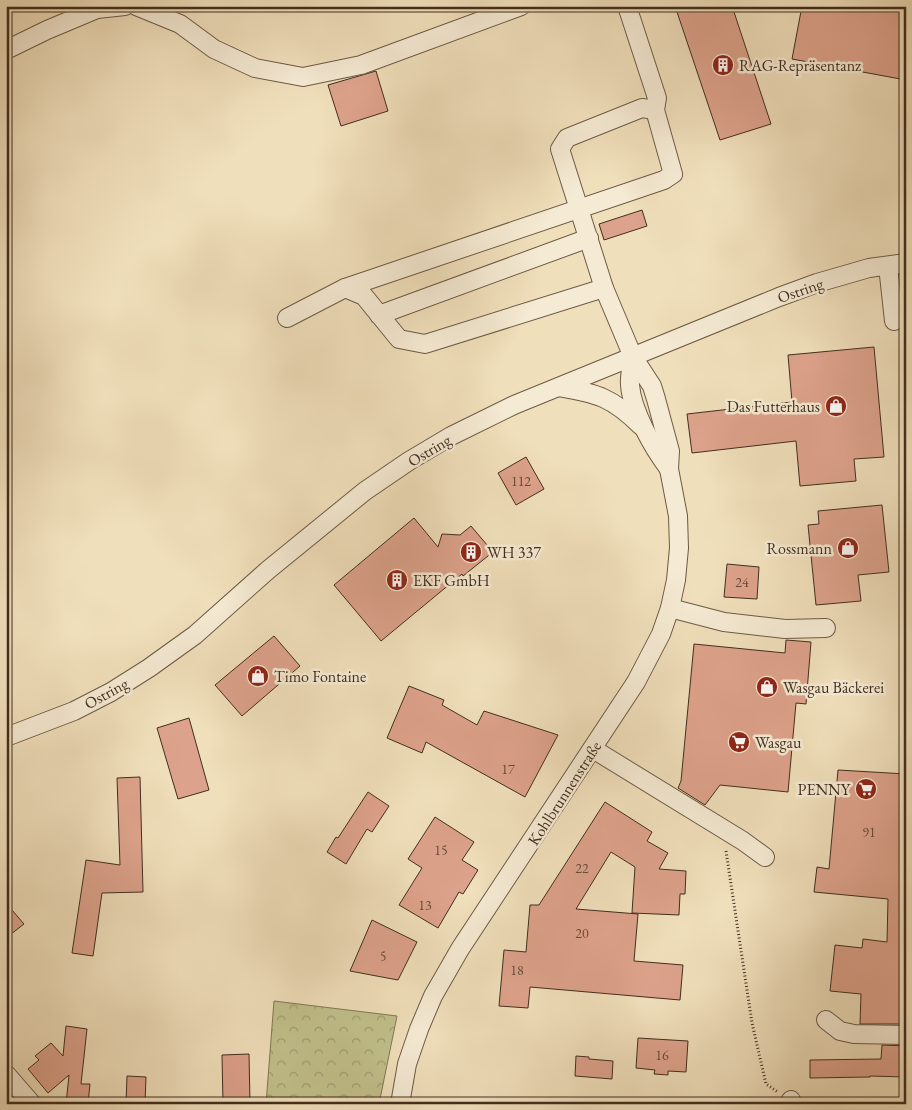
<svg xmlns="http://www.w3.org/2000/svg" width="912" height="1110" font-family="'EB Garamond',serif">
  <defs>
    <pattern id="park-crowns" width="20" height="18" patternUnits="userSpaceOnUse" patternTransform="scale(1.25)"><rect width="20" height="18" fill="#c1c08b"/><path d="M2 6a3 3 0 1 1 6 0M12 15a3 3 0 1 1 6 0" fill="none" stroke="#9e9c71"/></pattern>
  </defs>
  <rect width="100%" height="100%" fill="#f0dfbb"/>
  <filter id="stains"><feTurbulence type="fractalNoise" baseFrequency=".004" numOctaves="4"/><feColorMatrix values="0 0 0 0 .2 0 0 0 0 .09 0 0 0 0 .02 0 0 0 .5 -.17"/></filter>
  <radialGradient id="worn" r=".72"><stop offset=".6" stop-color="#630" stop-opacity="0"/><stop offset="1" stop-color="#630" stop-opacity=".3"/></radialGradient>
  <!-- park -->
  <path fill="url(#park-crowns)" stroke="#817754" d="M274,1001L397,1016L379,1104H266Z"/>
  <!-- building -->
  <g fill="#dda28b" stroke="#412e1e">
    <path d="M675,6H732L771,124L720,140Z"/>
    <path d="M802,6H906V80L792,59Z"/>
    <path d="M376,71L388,111L341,126L328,85Z"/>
    <path d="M642,210L647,226L604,240L599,224Z"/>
    <path d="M874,347L884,457L854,459L856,481L800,486L796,441L692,453L687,414L792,402L788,355Z"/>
    <path d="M526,457L544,489L516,505L498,473Z"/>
    <path d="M882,505L889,572L858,575L861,601L816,605L808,525L819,524L818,511Z"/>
    <path d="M414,518L438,547L442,534L460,535L471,526L493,552L463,576L462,574L381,641L334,585Z"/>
    <path d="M727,564L759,567L757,599L724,597Z"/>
    <path d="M274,636L300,666L242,716L215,685Z"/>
    <path d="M786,640L811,642L806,704L796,703L788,792L720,785L705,805L678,788L681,781L694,644L785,653Z"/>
    <path d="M409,686L444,700L442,705L477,725L484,711L558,735L525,797L426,742L422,753L387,738Z"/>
    <path d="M189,718L209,790L178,799L157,728Z"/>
    <path d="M838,770L906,774V1024H860L861,994L830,991L835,945L862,948L863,939L887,942L888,899L814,892L817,867L829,869Z"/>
    <path d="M140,777L143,892L102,893L93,956L72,953L86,860L120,865L117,778Z"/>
    <path d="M368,792L389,806L372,832L367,829L346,864L327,852L336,837L338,838Z"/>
    <path d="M605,802L652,832L647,841L668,853L659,869L686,871L685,894H680L679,915L632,913L635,867L611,852L576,909L638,914L634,961L683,965L680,1000L530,987L528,1008L499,1006L504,950L526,952L530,905H539Z"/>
    <path d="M435,817L474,842L462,860L478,870L463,894L459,892L438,928L399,905L422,868L408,859Z"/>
    <path d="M6,903L24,924L6,938Z"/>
    <path d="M372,920L417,942L398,980L350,971Z"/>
    <path d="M66,1026L87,1029L81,1084H90L88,1104H66L69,1075L48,1093L28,1069L39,1060L35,1056L51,1043L63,1056Z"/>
    <path d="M638,1038L688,1041L686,1072L668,1071V1075L654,1074L655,1070L636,1068Z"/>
    <path d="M882,1045L906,1046V1077L870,1076V1077L810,1078V1060L881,1059Z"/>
    <path d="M249,1054L250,1104H223L222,1055Z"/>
    <path d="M576,1056L589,1057V1059L613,1061L612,1079L575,1076Z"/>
    <path d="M127,1076L146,1077L145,1104H126Z"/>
  </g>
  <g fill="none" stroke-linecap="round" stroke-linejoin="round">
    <!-- minor casing -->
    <g stroke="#6d5a45" stroke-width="20">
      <g id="minor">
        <path d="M136,6L180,24L214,49L255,68L303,77L361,65L521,6"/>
        <path d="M6,50L47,30L97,9L125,6"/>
        <path d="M888,266L894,321"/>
        <path d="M345,288L664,180L673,174L655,110L657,98L627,6"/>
        <path d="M379,315L589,238"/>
        <path d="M287,318L345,288L364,296L399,339L425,344L604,288"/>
        <path d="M633,357C632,366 629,376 630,385C632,411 653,448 669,469"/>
        <path d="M559,387C597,393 613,398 641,426"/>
        <path d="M670,608L724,622L785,629L826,628"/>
        <path d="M6,737L74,711L111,692L149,668L195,635L268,570L365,491L409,461L451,436L514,405L779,297L817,283L869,268L906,263"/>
        <path d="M593,749L743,841L765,857"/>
        <path d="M826,1020L840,1031L854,1034L906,1035"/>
        <path d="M6,1074L32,1104"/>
        <path d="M791,1100L792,1104"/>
        <path d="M400,1104L407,1064L419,1029L433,996L460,949L636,682L661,634L670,608L676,580L679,548L678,516L669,469L670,451L656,399L652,386L633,357L604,288L560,149L567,138L642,108L655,110"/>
      </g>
    </g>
    <!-- path -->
    <path stroke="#412e1e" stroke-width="3" stroke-dasharray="1 2.5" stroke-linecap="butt" d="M726,851L752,1023L766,1084L778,1092"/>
    <!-- minor -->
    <use href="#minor" stroke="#f5ead3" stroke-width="18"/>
  </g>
  <!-- icons -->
  <defs>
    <g id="building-disc" transform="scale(1.125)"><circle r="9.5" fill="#8f2418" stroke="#f5ead3"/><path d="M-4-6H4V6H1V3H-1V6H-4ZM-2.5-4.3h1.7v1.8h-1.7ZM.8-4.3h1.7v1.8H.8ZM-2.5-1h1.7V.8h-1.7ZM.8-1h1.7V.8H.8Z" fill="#fff"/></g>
    <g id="shop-disc" transform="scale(1.125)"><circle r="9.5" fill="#8f2418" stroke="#f5ead3"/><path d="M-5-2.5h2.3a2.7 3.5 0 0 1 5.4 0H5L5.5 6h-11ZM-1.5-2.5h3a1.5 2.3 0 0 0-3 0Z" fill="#fff"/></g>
    <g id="supermarket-disc" transform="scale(1.125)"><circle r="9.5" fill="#8f2418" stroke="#f5ead3"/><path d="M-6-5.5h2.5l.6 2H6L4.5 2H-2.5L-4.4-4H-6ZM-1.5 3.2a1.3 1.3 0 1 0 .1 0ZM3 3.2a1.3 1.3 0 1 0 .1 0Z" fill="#fff"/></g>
  </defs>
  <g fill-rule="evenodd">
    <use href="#building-disc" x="723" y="65"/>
    <use href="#shop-disc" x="836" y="406"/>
    <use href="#shop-disc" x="848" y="548"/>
    <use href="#building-disc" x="471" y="552"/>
    <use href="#building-disc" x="397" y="580"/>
    <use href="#shop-disc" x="258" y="676"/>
    <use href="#shop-disc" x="767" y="687"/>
    <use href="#supermarket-disc" x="739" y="742"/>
    <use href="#supermarket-disc" x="866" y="789"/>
  </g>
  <g text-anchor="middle" stroke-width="5" stroke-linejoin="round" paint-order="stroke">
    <!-- number labels -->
    <g font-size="14" fill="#684b39">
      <text x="521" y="486">112</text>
      <text x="742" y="587">24</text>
      <text x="508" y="774">17</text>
      <text x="869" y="837">91</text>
      <text x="441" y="855">15</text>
      <text x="582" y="873">22</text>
      <text x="425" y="910">13</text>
      <text x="582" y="938">20</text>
      <text x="383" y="961">5</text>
      <text x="517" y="975">18</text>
      <text x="662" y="1060">16</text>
    </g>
    <!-- poi labels -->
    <g font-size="16" fill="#412e1e" stroke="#f5ead3" text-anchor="start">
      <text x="739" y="71">RAG-Repräsentanz</text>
      <text x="820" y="412" text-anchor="end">Das Futterhaus</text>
      <text x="832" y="554" text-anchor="end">Rossmann</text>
      <text x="487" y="558">WH 337</text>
      <text x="413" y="586">EKF GmbH</text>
      <text x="274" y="682">Timo Fontaine</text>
      <text x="783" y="693">Wasgau Bäckerei</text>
      <text x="755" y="748">Wasgau</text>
      <text x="850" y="795" text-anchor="end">PENNY</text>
    </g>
    <!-- street labels -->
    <g font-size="16" fill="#412e1e" stroke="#f5ead3">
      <text transform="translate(800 290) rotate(-19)" y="6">Ostring</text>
      <text transform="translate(429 450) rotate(-31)" y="6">Ostring</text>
      <text transform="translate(106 693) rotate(-29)" y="6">Ostring</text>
      <text transform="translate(564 793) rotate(-57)" y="6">Kohlbrunnenstraße</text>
    </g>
  </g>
  <!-- margin -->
  <rect width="912" height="1110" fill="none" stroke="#f0dfbb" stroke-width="25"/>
  <rect x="8" y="8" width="897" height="1095" fill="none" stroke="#412e1e" stroke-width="2.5"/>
  <rect x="12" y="12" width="887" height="1085" fill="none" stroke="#412e1e"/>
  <rect width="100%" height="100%" filter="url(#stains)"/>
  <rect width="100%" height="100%" fill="url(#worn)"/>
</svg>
